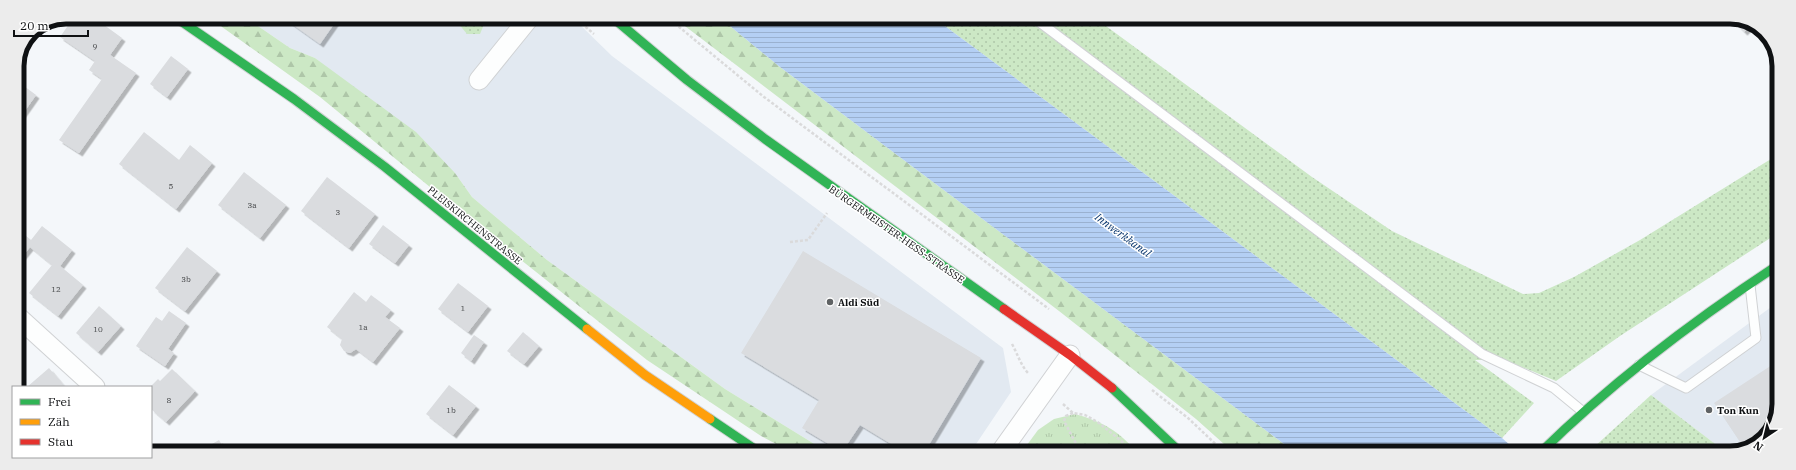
<svg xmlns="http://www.w3.org/2000/svg" width="1796" height="470" font-family="'IBM Plex Serif',serif">
  <defs>
    <pattern id="grass-dots" width="8" height="8" patternUnits="userSpaceOnUse"><rect width="8" height="8" fill="#cce8c5"/><path d="M2 2h.1M6 6h.1" fill="none" stroke="#aec6a8" stroke-width="1.8" stroke-linecap="round"/></pattern>
    <pattern id="forest-firs" width="22" height="20" patternUnits="userSpaceOnUse"><rect width="22" height="20" fill="#cce8c5"/><path d="M5 1l3.5 6h-7zM16 11l3.5 6h-7z" fill="#aec6a8"/></pattern>
    <pattern id="park-tufts" width="24" height="20" patternUnits="userSpaceOnUse"><rect width="24" height="20" fill="#cce8c5"/><path d="M3 7l-1-3M5 7V3M7 7l1-3M15 17l-1-3M17 17v-4M19 17l1-3" fill="none" stroke="#aec6a8"/></pattern>
    <pattern id="water-rules" width="6" height="5" patternUnits="userSpaceOnUse"><rect width="6" height="5" fill="#b4cff4"/><path d="M0 2.5h6" fill="none" stroke="#9ab1d0"/></pattern>
    <filter id="shadow"><feDropShadow dx="3.5" dy="3.5" stdDeviation="0" flood-color="#0004"/></filter>
  </defs>
  <rect width="100%" height="100%" fill="#f4f7fa"/>
  <!-- built -->
  <g fill="#e2e9f1">
    <path d="M245,17H572L612,56L1003,348L1011,392L970,453L832,452L816,445L725,389L547,260L472,197L455,173L315,58L290,48Z"/>
    <path d="M1778,302V414L1760,443L1727,453L1651,395Z"/>
  </g>
  <!-- grass -->
  <g fill="url(#grass-dots)">
    <path d="M453,17H487L480,34H467Z"/>
    <path d="M934,18H1095L1312,177L1392,231L1523,294L1539,293L1574,277L1640,240L1779,154L1778,233L1620,336L1556,381L1505,360H1475L1534,403L1502,438Z"/>
    <path d="M1651,395L1727,453H1599L1593,448Z"/>
  </g>
  <!-- forest -->
  <g fill="url(#forest-firs)">
    <path d="M208,17H245L290,48L315,58L416,132L455,173L472,197L547,260L725,389L816,445L832,452H791L761,436L647,360L458,210L320,97Z"/>
    <path d="M673,17H719L780,67L925,176L1296,453H1234L1196,419L1059,311Z"/>
  </g>
  <!-- park -->
  <path fill="url(#park-tufts)" d="M1075,414C1104,422 1118,431 1138,453H1021L1038,430L1054,419Z"/>
  <!-- water -->
  <path fill="url(#water-rules)" d="M719,17L934,18L1502,438L1519,453H1296L925,176L780,67Z"/>
  <!-- building -->
  <g fill="#dadcdf" filter="url(#shadow)">
    <path d="M74,17H93L122,38L110,55L136,73L79,153L59,140L102,79L89,70L95,61L60,37Z"/>
    <path d="M282,17H339L320,44Z"/>
    <path d="M1730,18H1740L1751,25L1744,32Z"/>
    <path d="M171,56L188,69L167,97L150,84Z"/>
    <path d="M17,81L36,95L17,122Z"/>
    <path d="M144,132L179,160L190,145L212,163L176,209L119,164Z"/>
    <path d="M244,172L286,205L260,238L218,205Z"/>
    <path d="M327,177L375,214L349,248L301,211Z"/>
    <path d="M383,225L409,245L395,263L369,244Z"/>
    <path d="M42,226L72,250L60,266L83,285L58,316L29,293L52,265L30,247L17,263V229L31,240Z"/>
    <path d="M187,247L217,271L185,311L155,288Z"/>
    <path d="M803,251L981,358L924,453H906L860,425L842,452L802,428L819,400L741,353Z"/>
    <path d="M458,283L488,306L468,332L438,309Z"/>
    <path d="M354,292L366,302L371,295L391,310L385,317L400,328L373,362L356,349L350,353L344,351L340,345L342,339L327,327Z"/>
    <path d="M99,306L121,326L98,352L76,333Z"/>
    <path d="M169,311L186,323L168,349L174,353L165,366L136,346L156,317L162,321Z"/>
    <path d="M523,332L539,346L524,364L507,351Z"/>
    <path d="M474,335L484,342L471,361L461,353Z"/>
    <path d="M1778,361V414L1764,436L1744,448L1714,403Z"/>
    <path d="M49,368L65,387H27Z"/>
    <path d="M172,369L195,391L166,422L151,409V386L158,379L160,381Z"/>
    <path d="M449,385L476,406L453,435L426,414Z"/>
    <path d="M219,440L226,452H198Z"/>
  </g>
  <g fill="none" stroke-linecap="round" stroke-linejoin="round">
    <!-- lane casing -->
    <g stroke="#d0d2d4" stroke-width="11">
      <g id="lane">
        <path d="M1034,18L1482,354L1554,388L1582,411"/>
        <path d="M1639,365L1686,388L1756,338L1750,285"/>
      </g>
    </g>
    <!-- street casing -->
    <g stroke="#d0d2d4" stroke-width="21">
      <g id="street">
        <path d="M479,80L530,17"/>
        <path d="M17,316L95,387"/>
        <path d="M1000,453L1070,355"/>
      </g>
    </g>
    <!-- fast casing -->
    <g stroke="#d0d2d4" stroke-width="11">
      <g id="fast">
        <path d="M175,17L294,99L385,167L587,329"/>
        <path d="M612,17L687,80L765,139L1004,309"/>
        <path d="M1112,388L1181,453"/>
        <path d="M710,419L759,452"/>
        <path d="M1540,453C1613,381 1693,321 1778,265"/>
      </g>
    </g>
    <!-- slow casing -->
    <g stroke="#d0d2d4" stroke-width="11">
      <path id="slow" d="M587,329L645,375L710,419"/>
    </g>
    <!-- jam casing -->
    <g stroke="#d0d2d4" stroke-width="11">
      <path id="jam" d="M1004,309L1070,355L1112,388"/>
    </g>
    <!-- path -->
    <g stroke="#dadadb" stroke-width="2.5" stroke-dasharray="3 2" stroke-linecap="butt">
      <path d="M574,17L594,34"/>
      <path d="M667,17L764,97L1049,309"/>
      <path d="M790,242L808,240L827,213"/>
      <path d="M1012,344C1018,355 1021,366 1029,374"/>
      <path d="M1152,390L1188,418L1225,453"/>
      <path d="M1063,404L1073,413L1085,415L1099,423L1136,453"/>
      <path d="M1073,413L1066,416L1064,421L1081,453"/>
    </g>
    <!-- lane -->
    <use href="#lane" stroke="#fdfefe" stroke-width="9"/>
    <!-- street -->
    <use href="#street" stroke="#fdfefe" stroke-width="19"/>
    <!-- fast -->
    <use href="#fast" stroke="#30b455" stroke-width="9"/>
    <!-- slow -->
    <use href="#slow" stroke="#ff9f0a" stroke-width="9"/>
    <!-- jam -->
    <use href="#jam" stroke="#e5322d" stroke-width="9"/>
  </g>
  <!-- markers -->
  <g fill="#5f6264" stroke="#fff" stroke-width="1.5">
    <circle cx="830" cy="302" r="4"/>
    <circle cx="1709" cy="410" r="4"/>
  </g>
  <g text-anchor="middle" stroke-width="3" stroke-linejoin="round" paint-order="stroke">
    <!-- number labels -->
    <g font-size="8" fill="#434547">
      <text x="95" y="49">9</text>
      <text x="171" y="189">5</text>
      <text x="252" y="208">3a</text>
      <text x="338" y="215">3</text>
      <text x="186" y="282">3b</text>
      <text x="56" y="292">12</text>
      <text x="463" y="311">1</text>
      <text x="363" y="330">1a</text>
      <text x="98" y="332">10</text>
      <text x="169" y="403">8</text>
      <text x="451" y="413">1b</text>
    </g>
    <!-- street labels -->
    <g font-size="10" fill="#0f1113" stroke="#fff">
      <text transform="translate(475 225) rotate(39)" y="4">PLEISKIRCHENSTRASSE</text>
      <text transform="translate(897 234) rotate(35)" y="4">BÜRGERMEISTER-HESS-STRASSE</text>
    </g>
    <!-- poi labels -->
    <g font-size="10" font-weight="bold" fill="#0f1113" stroke="#fff" text-anchor="start">
      <text x="838" y="306">Aldi Süd</text>
      <text x="1717" y="414">Ton Kun</text>
    </g>
    <!-- water labels -->
    <g font-size="11" font-style="italic" fill="#04326b" stroke="#fff">
      <text transform="translate(1123 235) rotate(36)" y="4">Innwerkkanal</text>
    </g>
  </g>
  <!-- crop -->
  <path d="M0 0H1796V470H0ZM66 24H1730A42 42 0 0 1 1772 66V404A42 42 0 0 1 1730 446H66A42 42 0 0 1 24 404V66A42 42 0 0 1 66 24Z" fill="#ececec" fill-rule="evenodd"/>
  <path fill="none" stroke="#0f1113" stroke-width="5" d="M66 24H1730A42 42 0 0 1 1772 66V404A42 42 0 0 1 1730 446H66A42 42 0 0 1 24 404V66A42 42 0 0 1 66 24Z"/>
  <!-- legend -->
  <rect x="12" y="386" width="140" height="72" fill="#ffffff" stroke="#9fa0a1"/>
  <rect x="20" y="399" width="20" height="6" fill="#30b455" stroke="#9fa0a1"/>
  <text x="48" y="406" font-size="12" fill="#0f1113">Frei</text>
  <rect x="20" y="419" width="20" height="6" fill="#ff9f0a" stroke="#9fa0a1"/>
  <text x="48" y="426" font-size="12" fill="#0f1113">Zäh</text>
  <rect x="20" y="439" width="20" height="6" fill="#e5322d" stroke="#9fa0a1"/>
  <text x="48" y="446" font-size="12" fill="#0f1113">Stau</text>
  <!-- north arrow -->
  <g transform="translate(1764 438) rotate(215)" stroke="#ffffff" stroke-width="3" paint-order="stroke">
  <path d="M0-3L7 15L0 10L-7 15Z" fill="#0f1113"/>
  <text y="-6" font-size="11" font-weight="bold" text-anchor="middle" fill="#0f1113">N</text>
  </g>
  <!-- scale -->
  <path d="M14 30v6h74v-6" fill="none" stroke="#0f1113" stroke-width="2"/>
  <text x="20" y="30" font-size="12" fill="#0f1113" stroke="#ffffff" stroke-width="3" paint-order="stroke">20 m</text>
</svg>
